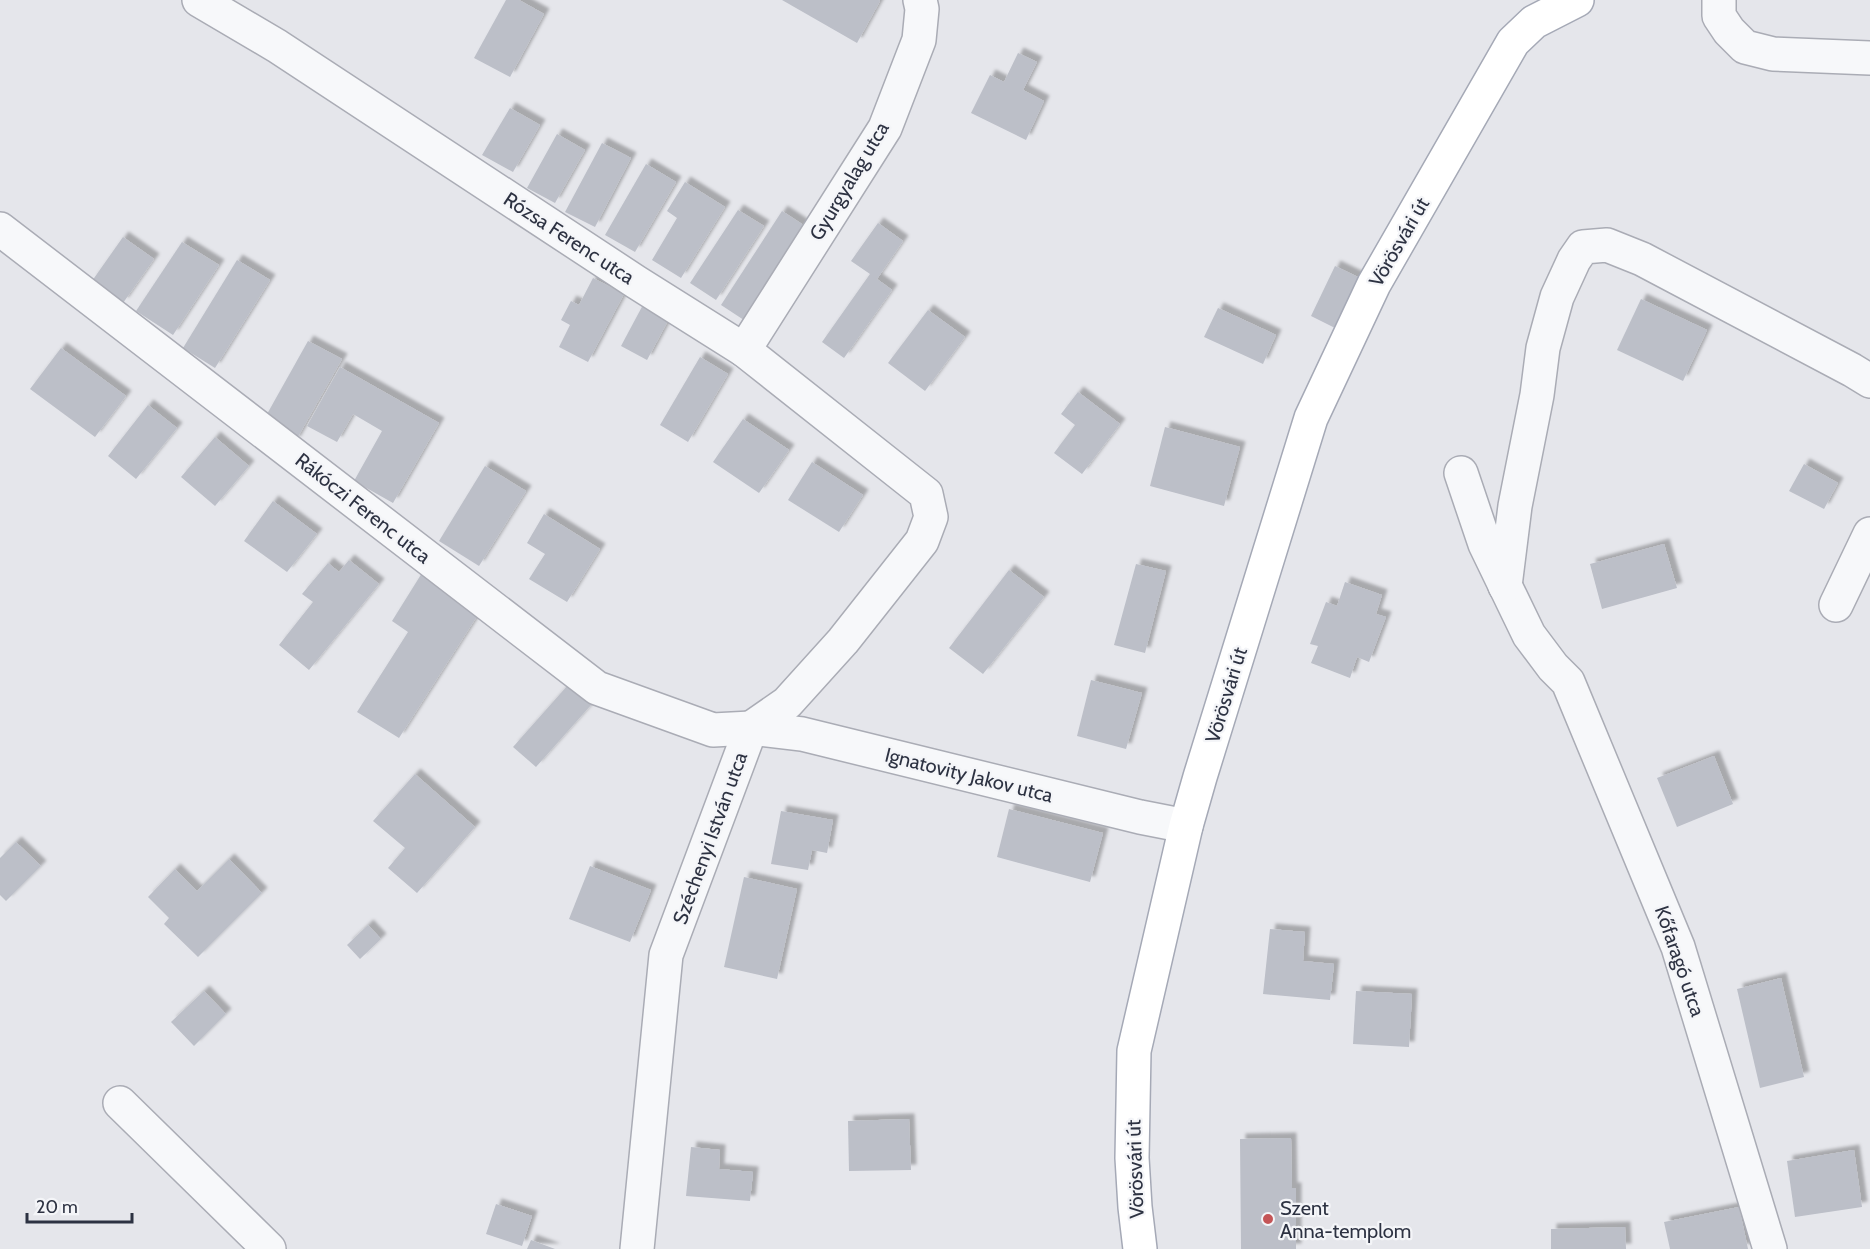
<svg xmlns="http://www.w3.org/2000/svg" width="1870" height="1249" font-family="Cabin,sans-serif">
  <defs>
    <filter id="shadow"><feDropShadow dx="5.5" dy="-5.5" stdDeviation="1.5" flood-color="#0004"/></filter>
  </defs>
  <rect width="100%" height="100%" fill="#e5e6eb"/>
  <!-- building -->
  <g fill="#bcbfc8" filter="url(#shadow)">
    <path d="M506,0H519L544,14L510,77L474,58Z"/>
    <path d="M782,0H878L880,1L857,43Z"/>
    <path d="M1018,53L1037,62L1023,90L1044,101L1026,140L971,113L990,75L1004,82Z"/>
    <path d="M510,108L540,125L513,172L482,155Z"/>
    <path d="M557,134L585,150L555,203L527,188Z"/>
    <path d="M602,143L631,158L595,227L565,212Z"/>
    <path d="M646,164L676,182L635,252L605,235Z"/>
    <path d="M685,182L725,207L681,278L652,260L677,218L667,211Z"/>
    <path d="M738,210L764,226L716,300L690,283Z"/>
    <path d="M782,211L811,230L750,324L721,305Z"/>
    <path d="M878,223L903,241L877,279L892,290L844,358L822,342L870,274L851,261Z"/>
    <path d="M123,237L154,259L123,303L92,281Z"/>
    <path d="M182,242L219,265L173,335L136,311Z"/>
    <path d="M237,260L270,280L215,368L183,348Z"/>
    <path d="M1335,266L1360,278L1335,328L1311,316Z"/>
    <path d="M593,278L624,294L588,362L559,347L570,325L561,320L571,301L579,305Z"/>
    <path d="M1641,299L1707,330L1683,381L1617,350Z"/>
    <path d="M644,303L670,317L647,360L621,346Z"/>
    <path d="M1218,308L1276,335L1263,364L1204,337Z"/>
    <path d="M928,310L965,337L925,391L888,363Z"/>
    <path d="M308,341L342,359L295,442L262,423Z"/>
    <path d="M61,348L126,396L95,437L30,389Z"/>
    <path d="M700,357L728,374L688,442L660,425Z"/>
    <path d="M340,367L439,423L393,503L354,481L382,431L353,414L337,442L307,426Z"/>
    <path d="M1078,392L1120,424L1082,474L1054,453L1075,425L1061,414Z"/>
    <path d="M148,405L177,428L136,479L108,456Z"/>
    <path d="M743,419L789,450L759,493L713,462Z"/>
    <path d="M1165,427L1240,447L1224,506L1150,486Z"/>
    <path d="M215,437L249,466L215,506L181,477Z"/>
    <path d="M812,462L863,495L839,532L788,500Z"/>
    <path d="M1804,464L1838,483L1824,509L1789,491Z"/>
    <path d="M485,466L526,491L479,566L439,541Z"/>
    <path d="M273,501L317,534L287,572L244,541Z"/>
    <path d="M544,514L600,549L567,602L529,579L545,554L527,543Z"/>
    <path d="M1664,544L1677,588L1602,609L1590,564Z"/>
    <path d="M349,560L379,584L309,670L279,645L313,602L302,594L328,563L339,572Z"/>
    <path d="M1136,564L1166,571L1145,653L1114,645Z"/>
    <path d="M1009,570L1044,597L983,674L949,648Z"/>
    <path d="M422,573L481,610L399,738L357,712L408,632L392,621Z"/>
    <path d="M1345,582L1382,595L1376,614L1386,617L1369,662L1357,657L1350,678L1311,663L1318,646L1310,644L1326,602L1337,606Z"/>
    <path d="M1091,680L1142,693L1126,749L1077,736Z"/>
    <path d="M568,685L591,705L536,767L513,747Z"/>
    <path d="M1714,756L1733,804L1677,827L1657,778Z"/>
    <path d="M415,774L475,827L417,893L388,868L405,848L373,821Z"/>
    <path d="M1009,809L1103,833L1090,882L997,857Z"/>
    <path d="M781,811L833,820L827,853L812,850L808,870L771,864Z"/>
    <path d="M16,842L41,866L6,901L0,895V858Z"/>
    <path d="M229,859L262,893L198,957L164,924L169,918L148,897L175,869L197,891Z"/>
    <path d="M590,866L651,890L630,942L569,919Z"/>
    <path d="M744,877L797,889L777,979L724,967Z"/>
    <path d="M368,925L381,939L360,959L347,945Z"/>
    <path d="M1270,929L1305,932L1303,961L1334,964L1330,1000L1263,994Z"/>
    <path d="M1781,978L1804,1077L1760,1088L1737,989Z"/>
    <path d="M204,991L226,1014L194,1046L171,1022Z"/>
    <path d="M1356,991L1412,994L1409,1047L1353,1044Z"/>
    <path d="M909,1119L911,1170L849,1171L848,1121Z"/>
    <path d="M1291,1138L1292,1188H1296V1249H1241L1240,1139Z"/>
    <path d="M691,1147L720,1150L719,1169L753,1172L750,1201L686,1196Z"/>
    <path d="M1854,1150L1862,1207L1795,1217L1787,1161Z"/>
    <path d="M496,1204L532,1216L522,1246L486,1234Z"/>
    <path d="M1739,1207L1748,1249H1670L1664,1222Z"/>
    <path d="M1625,1227L1626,1249H1551V1229Z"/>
    <path d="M531,1240L555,1249H527Z"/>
  </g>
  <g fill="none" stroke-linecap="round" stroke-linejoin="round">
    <!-- minor casing -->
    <g stroke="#aaacb5" stroke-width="36">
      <g id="minor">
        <path d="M199,0L277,46L636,282L744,350L926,494L931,517L922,541L843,641L787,703L751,728L666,955L637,1249"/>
        <path d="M1719,0V16L1729,31L1745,47L1773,54L1870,58"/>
        <path d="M0,229L597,688L713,730L751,728L802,734L1140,817L1186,826"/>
        <path d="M744,350L885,128L919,40L922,9L920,0"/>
        <path d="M1461,473L1485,544L1529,635L1553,667L1568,682L1678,947L1770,1249"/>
        <path d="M1505,586L1515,506L1537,395L1543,348L1557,297L1574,260L1583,247L1607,245L1642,259L1852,370L1870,381"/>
        <path d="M1836,605L1870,534"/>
        <path d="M120,1103L269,1249"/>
      </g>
    </g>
    <!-- major casing -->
    <g stroke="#a5a9b6" stroke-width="36">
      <path id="major" d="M1140,1249L1135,1207L1132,1158L1134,1051L1186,826L1200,777L1311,418L1374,284L1513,42L1534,22L1577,0"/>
    </g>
    <!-- minor -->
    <use href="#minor" stroke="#f7f8fa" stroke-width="33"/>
    <!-- major -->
    <use href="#major" stroke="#fff" stroke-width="33"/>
  </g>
  <!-- markers -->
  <circle fill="#c45557" stroke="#f4f5f8" stroke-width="2" cx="1268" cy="1219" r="6"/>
  <g text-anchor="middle" stroke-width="4.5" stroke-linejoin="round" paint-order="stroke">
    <!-- street labels -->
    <g font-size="20" fill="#2d3242" stroke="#f4f5f8">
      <text transform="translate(849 181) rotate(-59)" y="7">Gyurgyalag utca</text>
      <text transform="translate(569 238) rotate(33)" y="7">Rózsa Ferenc utca</text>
      <text transform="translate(1399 242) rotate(-60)" y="7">Vörösvári út</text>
      <text transform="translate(363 508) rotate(38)" y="7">Rákóczi Ferenc utca</text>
      <text transform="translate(1226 695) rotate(-73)" y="7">Vörösvári út</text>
      <text transform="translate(969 775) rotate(14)" y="7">Ignatovity Jakov utca</text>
      <text transform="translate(710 838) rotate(-70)" y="7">Széchenyi István utca</text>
      <text transform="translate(1680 961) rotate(71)" y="7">Kőfaragó utca</text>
      <text transform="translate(1135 1169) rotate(-92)" y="7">Vörösvári út</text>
    </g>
    <!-- poi labels -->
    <g font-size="20" fill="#2d3242" stroke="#f4f5f8" text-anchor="start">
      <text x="1280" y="1215">Szent<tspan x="1280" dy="23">Anna-templom</tspan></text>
    </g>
  </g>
  <!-- scale -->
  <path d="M27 1213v9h105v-9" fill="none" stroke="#2d3242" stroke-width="3"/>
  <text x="36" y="1213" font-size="18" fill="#2d3242" stroke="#f4f5f8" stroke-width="4.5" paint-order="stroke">20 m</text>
</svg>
